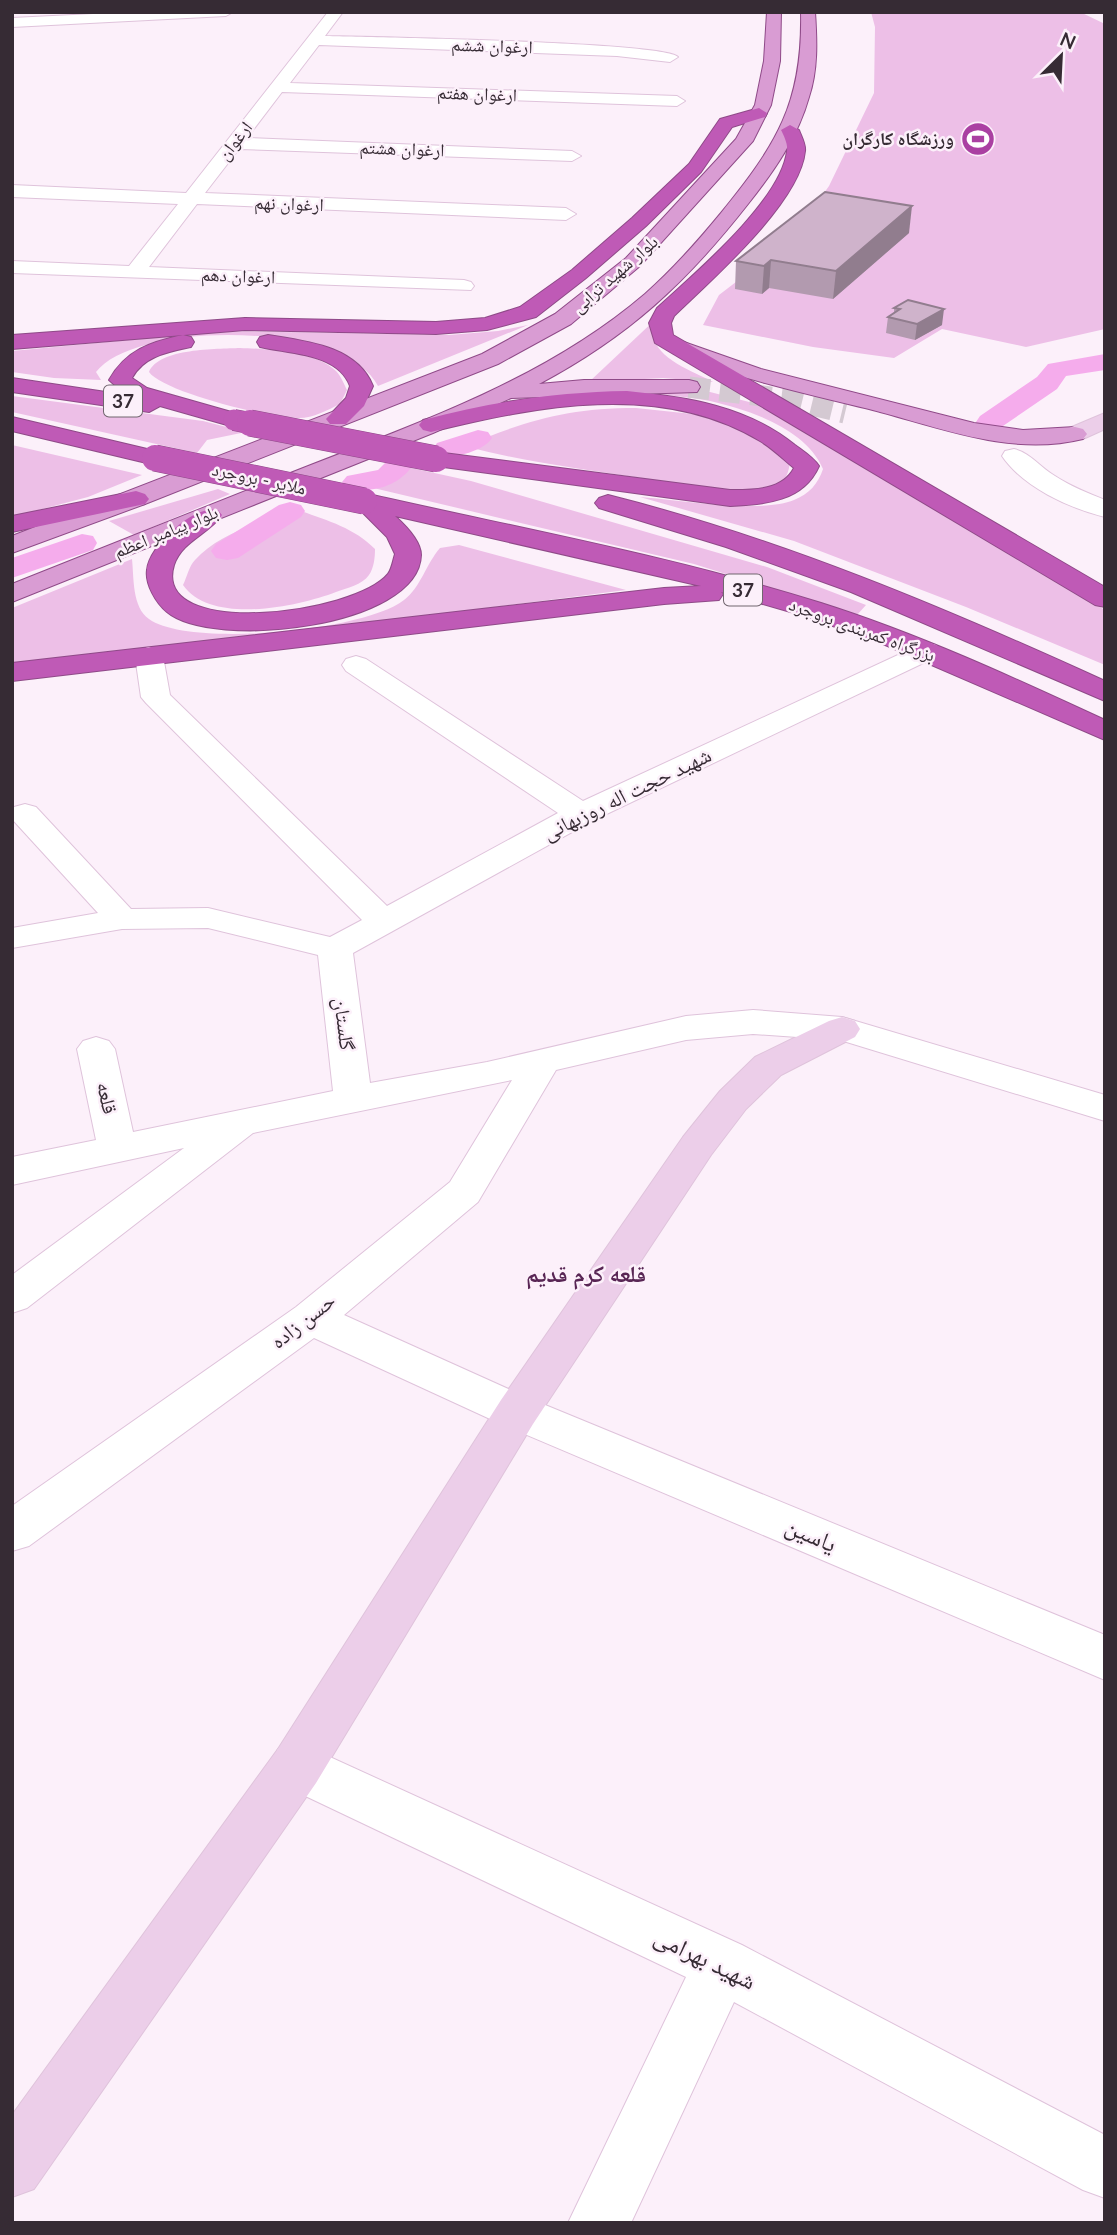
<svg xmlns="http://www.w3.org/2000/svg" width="1117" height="2235" font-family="Lato,'Noto Naskh Arabic',sans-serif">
  <rect width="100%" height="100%" fill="#fcf0fa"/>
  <!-- green -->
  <g fill="#edbfe7">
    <path d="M871,12H1080L1105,24V329L1026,347L942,329L894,358L813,347L703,325L719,295L762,262L804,221L829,186L874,93L875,27Z"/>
    <path d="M657,318C656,323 654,330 654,335C655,359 695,372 713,382L663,378L589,382Z"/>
    <path d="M528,325L378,386C345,321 136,320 96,372L101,380L54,378L12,372V351L222,331L449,335L498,331Z"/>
    <path d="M240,348C266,349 316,351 336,371C341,376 344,384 347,390L340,404C328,410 313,418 299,418C272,419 163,392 149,372C159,348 217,349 240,348Z"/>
    <path d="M646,390L710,392L765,406L1105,610V665L966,607L794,541L640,497C680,500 759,514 794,500C809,494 818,484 823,469C806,429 750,410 710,401C689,396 666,397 646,390Z"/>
    <path d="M12,396L203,421L246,432L207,440L197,453L12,412Z"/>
    <path d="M636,408L702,415L749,432L790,461C789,472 786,482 775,486C737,498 679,484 641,478C582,469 523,462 465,446C528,420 568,408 636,408Z"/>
    <path d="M12,445L142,475L88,497L12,517Z"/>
    <path d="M407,467L471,481L767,567L866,605L857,615L694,564L365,486L397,480Z"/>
    <path d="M218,489L230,494L134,535L109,521Z"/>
    <path d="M301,511C329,521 354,528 375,549C375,557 374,568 369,575C362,585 347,588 336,592C297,607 211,625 183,585C187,577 189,566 195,560C220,532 266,520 301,511Z"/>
    <path d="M459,545L626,590L386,621L12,664V608L132,559C134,578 132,607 149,619C189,648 365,631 404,600C421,587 426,564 440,548Z"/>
  </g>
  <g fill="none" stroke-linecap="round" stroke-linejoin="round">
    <!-- canal -->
    <g fill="#f5acec" fill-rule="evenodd">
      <path d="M1105,354V370L1066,376L1057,389L1000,428L990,430L980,428L976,422L980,416L1037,377L1048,364Z"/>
      <path d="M478,430L488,432L492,438C483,452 452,459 437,455L433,449L437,443Z"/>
      <path d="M399,456L409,459L413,465C399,486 372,494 347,488L342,482L347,476L378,470L389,459Z"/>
      <path d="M290,502L301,505L305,511L301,517L238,558L227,560L216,558L211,551L216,544L279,505Z"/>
      <path d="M82,534L93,536L97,543L93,550L12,578V558Z"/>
    </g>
    <!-- primary-tunnel -->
    <path stroke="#d4c9d2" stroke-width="21" stroke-dasharray="21 10" stroke-linecap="butt" d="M689,387L787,399L845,413"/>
    <!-- street casing -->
    <g stroke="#dfc3db" stroke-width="2">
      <g id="street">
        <path d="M134,12H233L226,16L12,27V18Z"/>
        <path d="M328,12H343L325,36C368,37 664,42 678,57L670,62L617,56L319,45L290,83L677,96L685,101L677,106L282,92L247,138L572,151L581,156L572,161L239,149L205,193L566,208L576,214L566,220L197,204L149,267L464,280L471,282L474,286L471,290L12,273V261L129,266L178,204L12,197V185L186,193Z"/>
        <path d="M1014,449C1029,452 1041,468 1055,476C1070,486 1088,493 1105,500V517C1069,508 1023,487 1002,456L1005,451Z"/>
        <path d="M926,642L936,645L940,651L936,657L592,821L353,953L370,1083L487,1062L686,1016L753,1010L842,1017L1105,1095V1121L840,1040L753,1034L686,1040L556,1070L478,1202L344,1315L533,1400L1105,1635V1680L501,1424L314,1338L29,1546L12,1551V1506L296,1307L450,1182L512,1080L253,1133L27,1308L12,1313V1275L184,1148L12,1185V1157L96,1140L77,1049L83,1041L96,1037L109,1041L115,1049L133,1132L333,1091L318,955L208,928L122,929L12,948V928L98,913L12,819L14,807L25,804L36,807L131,909L208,908L330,937L362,920L146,703L141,697L135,656L139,650L149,647L159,650L163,656L170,695L387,906L558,813L346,671L342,665L346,659L356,656L366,659L583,801Z"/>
        <path d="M297,1742L742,1945L1105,2135V2198L1083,2190L734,2002L631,2223H568L686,1977L278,1783L271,1766L278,1749Z"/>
      </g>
    </g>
    <!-- secondary casing -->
    <g stroke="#dfc3db" stroke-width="2">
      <g id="secondary">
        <path d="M1105,413V429L1083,439H1067L1063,434L1067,429Z"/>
        <path d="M842,1017L855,1021L860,1029L855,1037L781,1075L746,1109L711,1155L533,1424L316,1783L34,2189L12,2197V2115L278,1749L501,1400L683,1137L720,1091L755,1057L829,1021Z"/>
      </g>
    </g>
    <!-- primary casing -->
    <g stroke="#8f4a88" stroke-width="2">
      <g id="primary">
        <path d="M767,12H781L780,61L771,105L753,141L640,266L571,324L498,364L145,504L12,553V536L482,354L555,314L626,258L736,139L755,105L764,61Z"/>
        <path d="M801,12H815C817,41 818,70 809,97C798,137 774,171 748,204C686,283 629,336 539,384L584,380H689L697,382L700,387L697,392L511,398L433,433L12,602V584C101,549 189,513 278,478C405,427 540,384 645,294C673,269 698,241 721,213C777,144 803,103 801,12Z"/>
        <path d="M681,341L761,369L974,423L1023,430L1075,427L1083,429L1087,434L1083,439C1010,457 939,427 869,409C802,393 737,378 673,353L670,348L673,343Z"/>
      </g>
    </g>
    <!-- highway casing -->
    <g stroke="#8f4a88" stroke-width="2">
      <g id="highway">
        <path d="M759,108L767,113L765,117L732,127L701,172L646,226L586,278L536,317L487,330L436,334L245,330L12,349V335L245,318L436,322L485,318L520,307L572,270L632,218L689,164L720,119Z"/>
        <path d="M790,125L799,130C801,136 806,144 805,151C800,203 711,280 674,316L671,323L673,335L1105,587V607L1095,605L655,343L649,323L657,308C694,274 781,201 787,151C788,144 784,136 781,130Z"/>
        <path d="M183,335L191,337L194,342L191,347C168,352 144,356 132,378L147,388L242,415L246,420L242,425L234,427L160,406L149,412L12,392V378L126,395L109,380C126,350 150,342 183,335Z"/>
        <path d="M268,335C306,341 357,346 373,386L364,406L346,424H330L326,419L346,398L350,386C338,353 289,354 260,347L257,342L260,337Z"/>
        <path d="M627,391C687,397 747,406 795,445C803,451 813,457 819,466C803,502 765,504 730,506L436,466L427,464L424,459L427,454L436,452L730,490C752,490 782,491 794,468C783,459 772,448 760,441C661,381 536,406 431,432L423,430L419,425L423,420C491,402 557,392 627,391Z"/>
        <path d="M12,417L164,453L167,458L164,463L155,465L12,431Z"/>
        <path d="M136,491L145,494L149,499L145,504L12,532V516Z"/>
        <path d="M364,493C517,528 672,556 821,603C919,634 1012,677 1105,720V740L876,641L801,615L721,592L723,594L719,600L664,604L12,681V663L664,588L701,586L395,516C405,525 421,541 421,555C419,628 212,650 167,612C156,603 145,584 147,570C149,546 194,504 218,510L222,515C209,534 182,541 174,565C151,640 354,615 388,574C392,569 393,560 395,554L387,537L351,501L355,496Z"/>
        <path d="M608,495C779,538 945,608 1105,681V701L851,592L726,547L599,508L595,503L599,498Z"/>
      </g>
    </g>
    <!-- street -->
    <use href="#street" fill="#fff" fill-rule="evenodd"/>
    <!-- secondary -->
    <use href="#secondary" fill="#eccee9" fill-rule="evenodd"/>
    <!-- primary -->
    <use href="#primary" fill="#d99cd3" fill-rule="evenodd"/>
    <!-- highway -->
    <use href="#highway" fill="#bf5ab6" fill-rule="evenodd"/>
    <!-- highway-bridge-far1 casing -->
    <g stroke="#8f4a88" stroke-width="22" stroke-linecap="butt">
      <path id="highway-bridge-far1" d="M234,420L260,425"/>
    </g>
    <!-- highway-bridge casing -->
    <g stroke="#8f4a88" stroke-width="27" stroke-linecap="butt">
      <g id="highway-bridge">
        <path d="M250,423L436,459"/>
        <path d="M155,458L364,501"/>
      </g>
    </g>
    <!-- highway-bridge-far1 -->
    <use href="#highway-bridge-far1" stroke="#bf5ab6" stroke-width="21"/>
    <!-- highway-bridge -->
    <use href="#highway-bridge" stroke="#bf5ab6" stroke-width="26"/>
  </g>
  <!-- wall -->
  <g fill="#b29aaf">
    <path d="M909,233L833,299L769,288L762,294L735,289L736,261Z"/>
    <path d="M894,308L942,325L915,340L886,333L888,317L894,313Z"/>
  </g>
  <!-- shaded-wall -->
  <g fill="#917d8e">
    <path d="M912,206L909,233L833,299L836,271Z"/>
    <path d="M771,260L769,288L762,294L764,266Z"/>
    <path d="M944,309L942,325L915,340L917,324Z"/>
  </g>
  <!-- building -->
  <g fill="#cfb3cb" stroke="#917d8e" stroke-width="2">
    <path d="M825,192L912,206L836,271L771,260L764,266L736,261Z"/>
    <path d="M908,300L944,309L917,324L888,317L900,309L894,308Z"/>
  </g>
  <!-- icons -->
  <defs>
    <g id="stadium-disc" transform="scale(1.75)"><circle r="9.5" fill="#aa40a2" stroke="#fcf0fa"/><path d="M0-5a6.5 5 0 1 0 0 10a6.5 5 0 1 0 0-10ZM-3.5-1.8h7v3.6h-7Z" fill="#fff"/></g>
  </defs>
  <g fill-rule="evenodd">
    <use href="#stadium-disc" x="978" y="139"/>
  </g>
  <g text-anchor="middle" stroke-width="5" stroke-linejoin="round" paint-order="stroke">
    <!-- far-street labels -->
    <g font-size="18" fill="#362b34" stroke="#fcf0fa">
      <text transform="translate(492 46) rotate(2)" y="6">ارغوان ششم</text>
      <text transform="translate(477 94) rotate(2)" y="6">ارغوان هفتم</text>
      <text transform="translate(235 141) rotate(-52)" y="6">ارغوان</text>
      <text transform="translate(402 149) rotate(2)" y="6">ارغوان هشتم</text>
      <text transform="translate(289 204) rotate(2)" y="6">ارغوان نهم</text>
      <text transform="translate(615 274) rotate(-41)" y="6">بلوار شهید ترابی</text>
      <text transform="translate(238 276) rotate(2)" y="6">ارغوان دهم</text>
      <text transform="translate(259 479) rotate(12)" y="6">ملایر - بروجرد</text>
      <text transform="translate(166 532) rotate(-22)" y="6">بلوار پیامبر اعظم</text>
      <text transform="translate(862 630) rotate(20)" y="6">بزرگراه کمربندی بروجرد</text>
    </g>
    <!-- far-poi labels -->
    <g font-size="18" font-weight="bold" fill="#362b34" stroke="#fcf0fa" text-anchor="end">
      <text x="954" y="145">ورزشگاه کارگران</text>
    </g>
    <!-- shield labels -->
    <g fill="#fcf0fa" stroke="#71666f" stroke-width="2">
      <rect x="104" y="385.5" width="38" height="31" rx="5"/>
      <rect x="724" y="574.5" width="38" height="31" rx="5"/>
    </g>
    <g font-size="19" font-weight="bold" fill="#362b34">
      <text x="123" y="408">37</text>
      <text x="743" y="597">37</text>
    </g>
    <!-- street labels -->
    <g font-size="21" fill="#362b34" stroke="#fcf0fa">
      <text transform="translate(627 794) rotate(-26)" y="7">شهید حجت اله روزبهانی</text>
      <text transform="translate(344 1024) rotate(83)" y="7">گلستان</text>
      <text transform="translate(107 1098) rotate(78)" y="7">قلعه</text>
      <text transform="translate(303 1321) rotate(-38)" y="7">حسن زاده</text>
    </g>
    <!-- neighbourhood labels -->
    <g font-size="23" font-weight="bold" fill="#582554" stroke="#fcf0fa">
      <text x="586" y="1282">قلعه کرم قدیم</text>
    </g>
    <!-- near-street labels -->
    <g font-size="24" fill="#362b34" stroke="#fcf0fa">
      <text transform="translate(811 1535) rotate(23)" y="8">یاسین</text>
      <text transform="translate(705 1959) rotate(26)" y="8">شهید بهرامی</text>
    </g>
  </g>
  <!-- border -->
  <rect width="1117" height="2235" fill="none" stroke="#362b34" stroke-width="28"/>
  <!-- north arrow -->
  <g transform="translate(1061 56) rotate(24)" stroke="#fcf0fa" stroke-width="5" paint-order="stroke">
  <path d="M0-5L12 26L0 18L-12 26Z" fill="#362b34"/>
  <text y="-10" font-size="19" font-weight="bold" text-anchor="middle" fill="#362b34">N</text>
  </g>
</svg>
